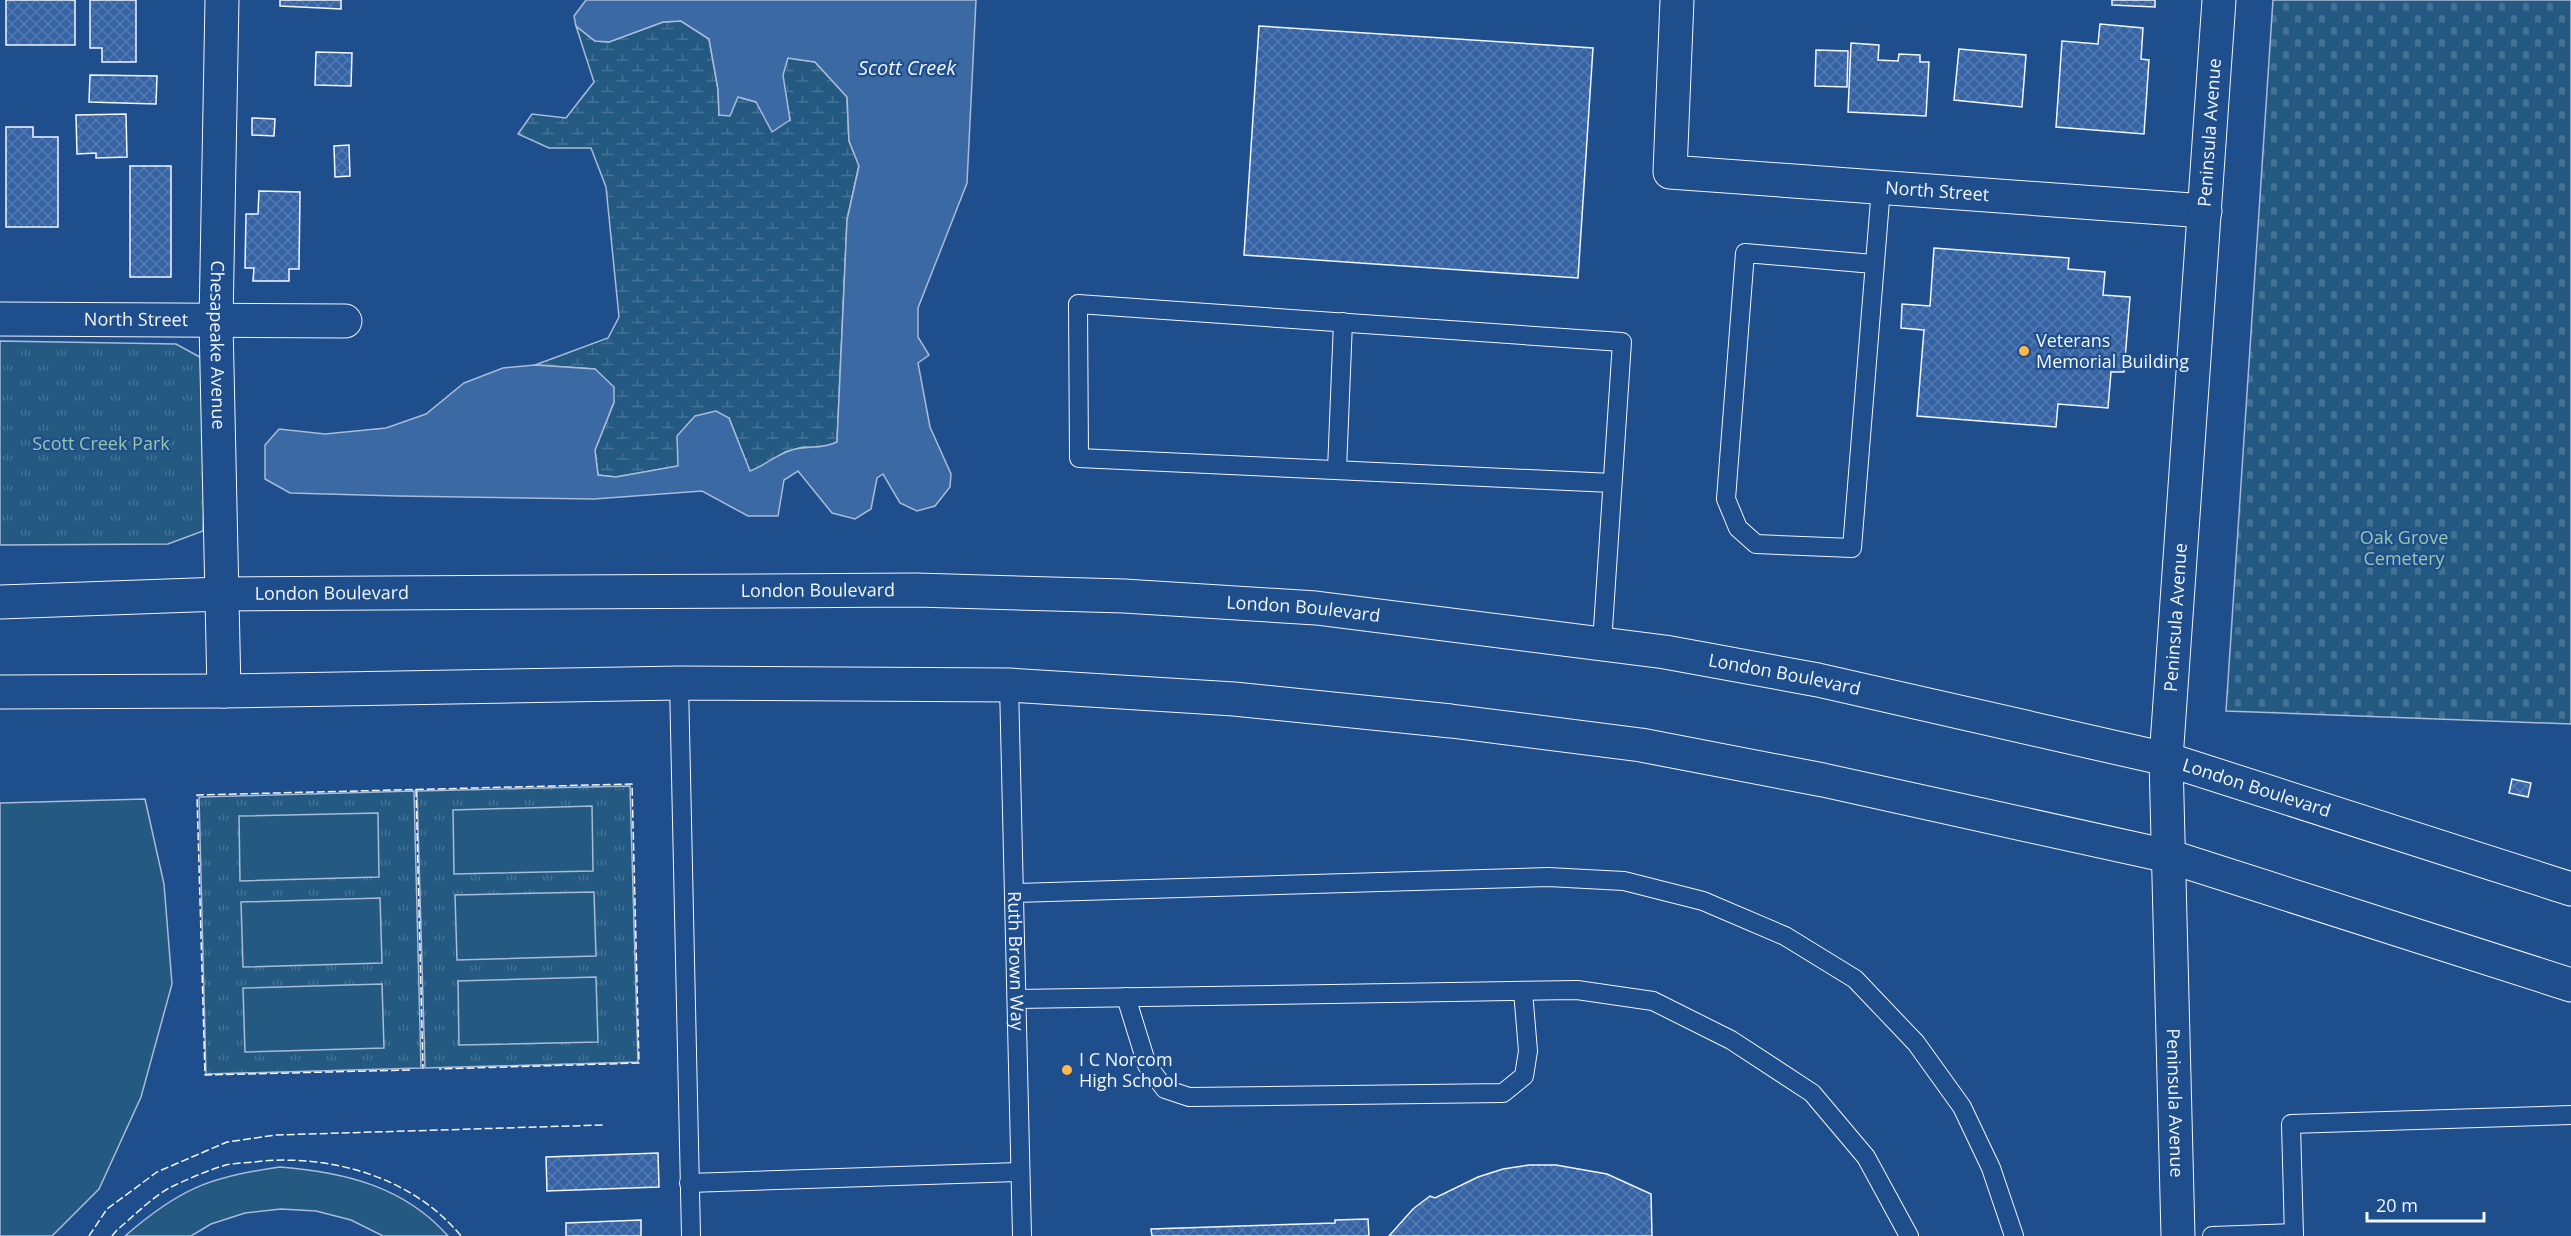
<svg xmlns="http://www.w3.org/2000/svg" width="2571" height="1236" font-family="'Open Sans',sans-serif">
  <defs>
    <pattern id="grass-tufts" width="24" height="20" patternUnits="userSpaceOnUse" patternTransform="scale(1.5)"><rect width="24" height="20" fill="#245a82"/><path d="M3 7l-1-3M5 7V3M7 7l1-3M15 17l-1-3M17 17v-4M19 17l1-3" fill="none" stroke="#447295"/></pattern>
    <pattern id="wetland-marsh" width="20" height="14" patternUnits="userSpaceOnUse" patternTransform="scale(1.5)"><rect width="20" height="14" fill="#245a82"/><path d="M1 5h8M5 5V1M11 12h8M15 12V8" fill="none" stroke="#447295"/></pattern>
    <pattern id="cemetery-stones" width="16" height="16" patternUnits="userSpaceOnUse" patternTransform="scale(1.5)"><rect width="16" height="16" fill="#245a82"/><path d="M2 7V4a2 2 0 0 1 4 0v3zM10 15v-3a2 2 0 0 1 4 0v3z" fill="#447295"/></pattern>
    <pattern id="building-cross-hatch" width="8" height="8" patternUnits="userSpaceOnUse" patternTransform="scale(1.5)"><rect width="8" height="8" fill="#3563a3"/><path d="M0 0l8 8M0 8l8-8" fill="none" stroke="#537ab1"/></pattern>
  </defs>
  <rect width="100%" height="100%" fill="#1f4e8c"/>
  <!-- grass -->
  <g fill="url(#grass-tufts)" stroke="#a8bbd7" stroke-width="1.5">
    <path d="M0,341L176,344L209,362L203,531L168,544L0,545Z"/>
    <path d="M630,786L638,1062L425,1068L417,791Z"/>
    <path d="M414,791L421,1068L206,1074L199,797Z"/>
  </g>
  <!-- wetland -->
  <path fill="url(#wetland-marsh)" stroke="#a8bbd7" stroke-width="1.5" d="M681,21L709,39L718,89L719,115L738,97L756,102L790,120L782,74L788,58L815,62L847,97L849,141L859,165L847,220L837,442L824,448L803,447L785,452L766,466L750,472L729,418L678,466L616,477L598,475L595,450L614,402L595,369L535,365L608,338L619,317L606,187L591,148H549L518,134L532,114L566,118L594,82L576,26L595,41L609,42L663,22Z"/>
  <!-- cemetery -->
  <path fill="url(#cemetery-stones)" stroke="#a8bbd7" stroke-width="1.5" d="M2273,0H2571V724L2226,711Z"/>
  <!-- pitch -->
  <g fill="#245a82" stroke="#a8bbd7" stroke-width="1.5">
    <path d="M145,799L164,884L172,984L141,1097L99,1189L52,1236H0V803Z"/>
    <path d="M592,806L593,871L454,874L453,810Z"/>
    <path d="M378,813L379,877L240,881L239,816Z"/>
    <path d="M594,892L596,956L457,960L455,895Z"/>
    <path d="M380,898L382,963L243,967L241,902Z"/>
    <path d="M596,977L598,1042L459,1045L458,981Z"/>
    <path d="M382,984L384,1048L245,1052L243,988Z"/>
    <path d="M280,1167C343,1172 404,1186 448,1236H383L351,1220L316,1211L281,1209L245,1213L211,1224L191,1236H125C179,1189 209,1177 280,1167Z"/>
  </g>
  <!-- water -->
  <path fill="#3b69a3" stroke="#a8bbd7" stroke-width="1.5" d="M586,0H976L967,183L918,308V337L929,355L918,363L930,427L951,474L950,487L935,506L917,511L900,503L883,474L877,478L871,509L855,519L832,513L798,471L784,480L778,516H748L702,491L594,499L398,496L290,493L265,479V445L279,429L325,434L386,428L426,414L464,383L503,368L535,365L595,369L614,387V402L595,450L598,475L616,477L678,466L677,436L695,416L716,411L729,418L750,471C764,466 776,455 789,451C806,445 820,450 837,442L847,220L859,166L849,141L847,97L815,62L788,58L783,75L790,120L772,132L756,102L738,97L730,116L719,115L718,89L709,39L681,21L663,22L609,42L595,41L576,26L574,16Z"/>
  <!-- building -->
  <g fill="url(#building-cross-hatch)" stroke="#f2f6ff" stroke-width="1.5">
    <rect x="6" y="0" width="69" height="45"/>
    <path d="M90,0H136V62H102V48H90Z"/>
    <path d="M280,0H341V9L280,6Z"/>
    <path d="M2112,0H2155V7L2112,5Z"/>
    <path d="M2100,24L2143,28L2141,59L2149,60L2144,134L2056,127L2062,41L2098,44Z"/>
    <path d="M1259,26L1593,48L1578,278L1244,255Z"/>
    <path d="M1851,43L1879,45L1878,60L1898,61L1899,54L1920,55V62H1929L1926,116L1848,112Z"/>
    <path d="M1959,49L2026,55L2022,107L1954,100Z"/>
    <path d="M1816,50L1848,51L1847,87L1815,86Z"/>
    <path d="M316,52L352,53L351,86L315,85Z"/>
    <path d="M90,75L157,76L156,104L89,102Z"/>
    <path d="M126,114L127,157L96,158V153L77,154L76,115Z"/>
    <path d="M252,118L275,119L274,136L252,135Z"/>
    <path d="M6,127H33V137H58V227H6Z"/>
    <path d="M349,145L350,176L335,177L334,146Z"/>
    <rect x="130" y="166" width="41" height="111"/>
    <path d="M259,191L300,192L299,269H289V281H253L254,268H245L246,214H258Z"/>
    <path d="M1934,248L2069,258L2068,269L2105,272L2103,295L2130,297L2124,372H2111L2108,408L2058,404L2056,427L1917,416L1924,330L1901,328L1902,304L1930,306Z"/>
    <path d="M2512,779L2531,783L2528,797L2509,793Z"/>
    <path d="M658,1153L659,1187L547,1191L546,1157Z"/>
    <path d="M1529,1165H1556L1607,1174L1651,1194L1652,1236H1389L1413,1209L1430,1196L1435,1198L1478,1177L1503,1169Z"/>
    <path d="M1368,1219L1369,1236H1152L1151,1229L1335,1223V1220Z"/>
    <path d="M641,1220V1236H566V1223Z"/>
  </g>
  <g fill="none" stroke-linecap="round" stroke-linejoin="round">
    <!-- lane casing -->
    <g stroke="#f2f6ff" stroke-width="20">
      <g id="lane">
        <path d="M1873,264L1745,253L1726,499L1738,528L1756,544L1852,548L1881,188"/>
        <path d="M1337,470L1343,322"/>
        <path d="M1602,643L1622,342L1078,304L1079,458L1612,483"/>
        <path d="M679,683L691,1236"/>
        <path id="s1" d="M1009,685L1022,1236"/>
        <path d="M1015,893L1548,877L1624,881L1703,901L1785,936L1855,979L1916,1043L1962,1107L1991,1168L2014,1236"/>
        <path d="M1126,997L1147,1065L1165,1089L1189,1097L1503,1093L1524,1076L1528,1051L1523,991"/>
        <path d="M1017,999L1577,990L1653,1001L1731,1040L1812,1093L1866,1157L1909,1236"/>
        <path d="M689,1183L1020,1172"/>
        <path d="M2212,1236L2294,1233"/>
        <path d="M2294,1236L2291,1124L2571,1115"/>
      </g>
    </g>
    <!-- street casing -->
    <g stroke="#f2f6ff" stroke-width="35">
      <g id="street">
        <path id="s2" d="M222,0L216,322L224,691"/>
        <path id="s3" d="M1677,0L1670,172L2205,211"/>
        <path id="s4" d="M0,319L345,321"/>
        <path id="s5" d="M2166,759L2219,0"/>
      </g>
    </g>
    <!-- secondary casing -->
    <g stroke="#f2f6ff" stroke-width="35">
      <g id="secondary">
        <path id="s6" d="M2166,759L2178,1236"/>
      </g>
    </g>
    <!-- primary casing -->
    <g stroke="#f2f6ff" stroke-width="35">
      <g id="primary">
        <path id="s7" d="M0,602L222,594L916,590L1124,596L1316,608L1665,652L1818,680L2166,759L2571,889"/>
        <path d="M0,692L224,691L679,683L1009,685L1234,699L1451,721L1641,745L1823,780L2168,856L2571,985"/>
      </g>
    </g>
    <!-- lane -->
    <use href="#lane" stroke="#1f4e8c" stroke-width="18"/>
    <!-- street -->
    <use href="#street" stroke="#1f4e8c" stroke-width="33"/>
    <!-- secondary -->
    <use href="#secondary" stroke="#1f4e8c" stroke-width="33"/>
    <!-- primary -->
    <use href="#primary" stroke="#1f4e8c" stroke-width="33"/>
    <!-- fence -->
    <g stroke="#f2f6ff" stroke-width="1.5" stroke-dasharray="8 3" stroke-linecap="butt">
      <path d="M416,789L423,1069"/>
      <path d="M410,1070L205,1075L197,795L632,784L639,1063L439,1069"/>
      <path d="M89,1236L107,1209L157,1172L227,1142L276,1135L603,1125"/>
      <path d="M112,1236L117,1230C134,1216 152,1197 171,1187C188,1179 208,1170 226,1165C235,1163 245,1163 254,1162C327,1153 412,1176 461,1236"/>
    </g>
  </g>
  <!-- markers -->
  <g fill="#ffb74d" stroke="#1f4e8c" stroke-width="2">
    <circle cx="2024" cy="351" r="6"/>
    <circle cx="1067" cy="1070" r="6"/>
  </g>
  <g text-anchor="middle" stroke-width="4.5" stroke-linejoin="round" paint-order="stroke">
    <!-- street labels -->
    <g font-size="18" fill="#f2f6ff" stroke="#1f4e8c">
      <text dy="6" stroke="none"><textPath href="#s5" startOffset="628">Peninsula Avenue</textPath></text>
      <text dy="6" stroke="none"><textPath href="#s3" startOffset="440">North Street</textPath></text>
      <text dy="6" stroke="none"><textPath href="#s4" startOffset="136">North Street</textPath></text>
      <text dy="6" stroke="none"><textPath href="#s2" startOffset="345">Chesapeake Avenue</textPath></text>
      <text dy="6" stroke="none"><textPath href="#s7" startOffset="818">London Boulevard</textPath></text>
      <text dy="6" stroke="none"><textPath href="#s7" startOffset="332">London Boulevard</textPath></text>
      <text dy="6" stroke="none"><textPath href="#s7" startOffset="1304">London Boulevard</textPath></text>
      <text dy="6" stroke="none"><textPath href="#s5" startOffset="142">Peninsula Avenue</textPath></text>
      <text dy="6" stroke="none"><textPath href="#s7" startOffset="1790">London Boulevard</textPath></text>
      <text dy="6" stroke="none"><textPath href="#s7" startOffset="2276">London Boulevard</textPath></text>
      <text dy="6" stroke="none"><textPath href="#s1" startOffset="276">Ruth Brown Way</textPath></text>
      <text dy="6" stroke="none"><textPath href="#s6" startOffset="344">Peninsula Avenue</textPath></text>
    </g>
    <!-- poi labels -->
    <g font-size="18" fill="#f2f6ff" stroke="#1f4e8c" text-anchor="start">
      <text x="2036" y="347">Veterans<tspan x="2036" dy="21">Memorial Building</tspan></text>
      <text x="1079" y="1066">I C Norcom<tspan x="1079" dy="21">High School</tspan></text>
    </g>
    <!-- park labels -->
    <g font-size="18" fill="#97c8a6" stroke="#1f4e8c">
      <text x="101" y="450">Scott Creek Park</text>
      <text x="2404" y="544">Oak Grove<tspan x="2404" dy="21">Cemetery</tspan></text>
    </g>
    <!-- water labels -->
    <g font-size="20" font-style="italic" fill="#f2f6ff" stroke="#1f4e8c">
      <text x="907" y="75">Scott Creek</text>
    </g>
  </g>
  <!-- scale -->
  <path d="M2367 1212v9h117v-9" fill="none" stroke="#f2f6ff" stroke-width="3"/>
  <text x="2376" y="1212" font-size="18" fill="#f2f6ff" stroke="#1f4e8c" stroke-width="4.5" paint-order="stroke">20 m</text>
</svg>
